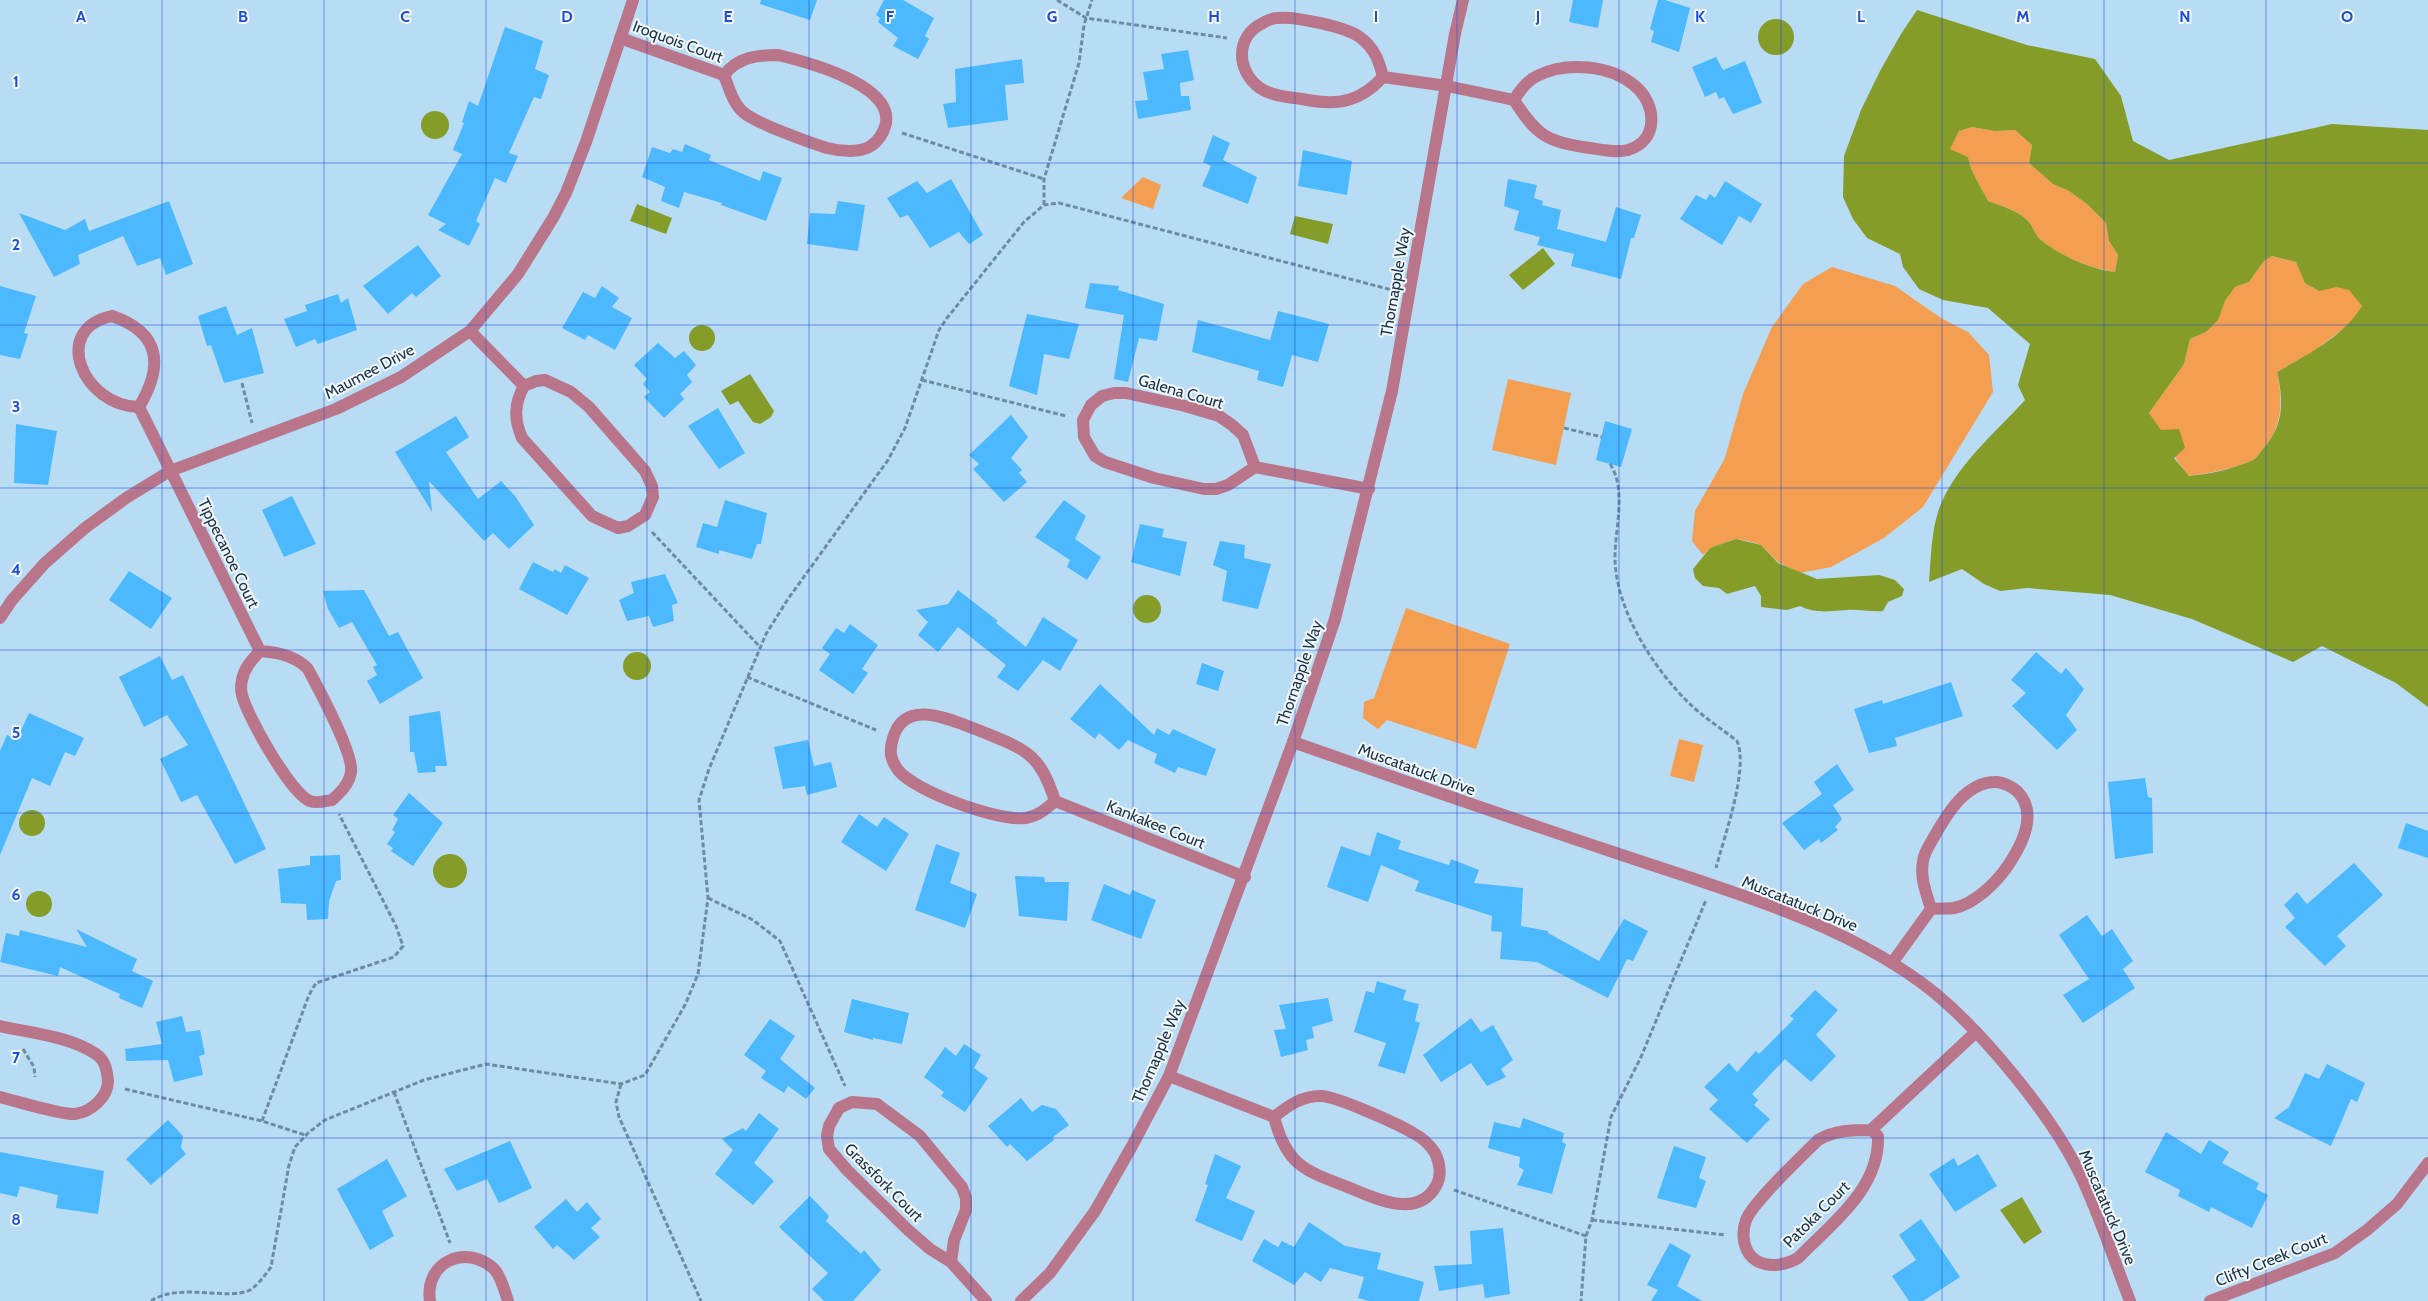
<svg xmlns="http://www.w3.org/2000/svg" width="2428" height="1301" font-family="Cabin,sans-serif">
  <rect width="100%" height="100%" fill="#b9dcf5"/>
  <!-- green -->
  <g fill="#f49e51">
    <path d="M1972,127L1994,131L2015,130L2032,145L2029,163L2053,184L2069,191L2087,204L2106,223L2109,241L2118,255L2115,272C2089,268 2061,257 2040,239C2034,234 2033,225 2027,220C2017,210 2001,206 1988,201C1981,186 1971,174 1968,157L1949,150L1959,131Z"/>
    <path d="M1143,177L1161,185L1153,209L1121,198Z"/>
    <path d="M2271,256L2296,262C2318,312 2324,276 2349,290C2354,293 2358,301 2362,306L2352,322L2314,351L2277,372C2283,400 2283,426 2263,449C2260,452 2257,458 2253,460C2233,469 2210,473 2189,476C2171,455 2164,435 2149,413L2184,364L2190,339L2206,332L2217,320L2225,301L2235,287L2249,282L2264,261Z"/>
    <path d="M1832,267L1895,286L1941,318L1968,332L1989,355L1993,392L1923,507L1884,538L1831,567L1800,573L1778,562L1761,545L1748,541L1736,539L1710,548L1703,555L1692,541L1695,511L1725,458L1743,394L1772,327L1803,284Z"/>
    <path d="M1508,379L1571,393L1556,465L1492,450Z"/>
    <path d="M1406,608L1510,644L1476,749L1387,720L1378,729L1363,718L1364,702L1374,698Z"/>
    <path d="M1679,739L1703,745L1694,782L1670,776Z"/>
  </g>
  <!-- water -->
  <g fill="#859c29" fill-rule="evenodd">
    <path d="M1917,10L2027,45L2095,59L2121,96L2133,141L2169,160L2332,124L2428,130V707L2396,683L2322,646L2293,662L2192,619L2110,595L2027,588L2000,591L1984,584L1962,569L1929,582C1931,558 1931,532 1939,509C1955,466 1995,433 2025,400L2018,385L2030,344L1988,308L1943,300L1919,289L1903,267L1900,254L1867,238L1853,219L1843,197L1844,156L1861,110L1880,71L1901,34ZM1972,127L1994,131L2015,130L2032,145L2029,163L2053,184L2069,191L2087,204L2106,223L2109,241L2118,255L2115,272C2090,269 2060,256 2040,239C2034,234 2033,225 2027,220C2017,210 2001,206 1988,201C1981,186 1971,174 1968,157L1950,149L1959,131ZM2272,256L2296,262L2305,283L2319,291L2337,287L2349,290L2362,306C2343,337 2308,354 2277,372C2284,401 2284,425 2263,449C2260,452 2257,458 2253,460C2233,469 2210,474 2189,476L2174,458L2185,448L2179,429L2161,430L2149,413L2184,364L2190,339L2206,332L2218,320L2225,301L2235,287L2249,282L2264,261Z"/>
    <circle cx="1776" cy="37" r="18"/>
    <circle cx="435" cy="125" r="14"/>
    <path d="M637,204L672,218L666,234L630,221Z"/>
    <path d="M1295,216L1333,224L1328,244L1290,234Z"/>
    <path d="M1543,248L1555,264L1523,290L1509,275Z"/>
    <circle cx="702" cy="338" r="13"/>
    <path d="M750,374L774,411L771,417L760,424L753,422L738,401L730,405L721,391Z"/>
    <path d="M1736,539L1761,545L1778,563L1817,579L1879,575L1895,580L1904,589L1902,596L1888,602L1883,611C1870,612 1859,609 1846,610C1830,611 1816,614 1800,606L1787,610L1761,607V596L1755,586L1727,594L1719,588L1703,586L1695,578L1693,569L1710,548Z"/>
    <circle cx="1147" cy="609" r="14"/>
    <circle cx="637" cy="666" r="14"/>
    <circle cx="32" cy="823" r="13"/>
    <circle cx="450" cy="871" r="17"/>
    <circle cx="39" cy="904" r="13"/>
    <path d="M2022,1197L2042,1232L2024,1244L2000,1210Z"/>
  </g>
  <!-- building -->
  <g fill="#4cb8fd">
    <path d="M761,0H817L810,20L760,4Z"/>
    <path d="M884,0H903L934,18L925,36L929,39L918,59L893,46L898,38L878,22L880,18L876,15Z"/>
    <path d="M1573,0H1603L1598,28L1569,22Z"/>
    <path d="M1658,0H1665L1690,8L1679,52L1651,42L1654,31L1650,29Z"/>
    <path d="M505,27L543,41L535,69L549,75L541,99L534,97L509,153L518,156L506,183L495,178L476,221L480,224L469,246L438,230L446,224L428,215L462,154L453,150L464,123L462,122L469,101L478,106Z"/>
    <path d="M1188,50L1194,80L1180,83L1181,96H1189L1191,110L1138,119L1135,101L1148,100L1143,72L1164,69L1161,54Z"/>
    <path d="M1716,57L1723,70L1745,61L1762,103L1733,114L1724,97L1719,99L1716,92L1705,97L1692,67Z"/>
    <path d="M1022,59L1024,83L1005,85L1008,120L948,128L943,104L956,102L955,69Z"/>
    <path d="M1213,135L1230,143L1223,160L1257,177L1248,204L1202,186L1211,166L1203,162Z"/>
    <path d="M685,144L711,155L709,160L760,181L763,171L782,178L766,221L721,205L722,203L684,192L679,208L661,201L665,187L642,177L652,147L670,153L673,149L682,152Z"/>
    <path d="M1303,150L1352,161L1347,195L1298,186Z"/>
    <path d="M951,179L983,235L969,244L959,232L930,248L908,215L900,218L887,198L917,181L927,193Z"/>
    <path d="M1508,179L1537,185L1534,198L1543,201L1542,205L1561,210L1557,229L1606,242L1616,207L1641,215L1634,238H1631L1621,279L1571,266L1574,254L1537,245L1540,237L1514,230L1519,211L1504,206Z"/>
    <path d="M1725,181L1762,204L1751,223L1739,216L1722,245L1680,219L1696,195L1706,200L1710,194L1715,198Z"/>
    <path d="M169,201L193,264L166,275L160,258L137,266L123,236L78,255L80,264L54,277L19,213L65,230L85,219L89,231Z"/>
    <path d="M838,201L865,205L858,251L807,244L810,213L835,214Z"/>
    <path d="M418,245L441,276L416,297L412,293L388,314L363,286Z"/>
    <path d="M1090,283L1119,286L1118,290L1164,304L1157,341L1139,338L1128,382L1114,379L1124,315L1085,308Z"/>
    <path d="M0,286L36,296L24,333L28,334L20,359L0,355Z"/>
    <path d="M602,286L619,298L612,307L632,318L615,350L588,335L585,340L562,328L583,292L595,298Z"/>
    <path d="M338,294L341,303L348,298L357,330L318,344L315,339L296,347L284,319L307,311L305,305Z"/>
    <path d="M226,306L237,335L252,328L264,373L224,383L211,345L207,346L198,316Z"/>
    <path d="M1278,311L1329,324L1318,362L1292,355L1283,387L1257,380L1259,371L1192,352L1198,320L1270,340Z"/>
    <path d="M1027,314L1079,324L1069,359L1044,354L1037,395L1009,386Z"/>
    <path d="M658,343L675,358L684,351L696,365L687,375L692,382L680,394L684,399L664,418L644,397L650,392L643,384L647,379L634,365Z"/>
    <path d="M718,408L745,453L719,469L688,426Z"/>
    <path d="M1011,415L1028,437L1011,458L1022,470L1019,473L1027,482L1004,502L973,469L979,464L969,455Z"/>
    <path d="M456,416L469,437L446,452L478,499L501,481L515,496L534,525L509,549L493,533L484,541L429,481L432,512L395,452Z"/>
    <path d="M1605,421L1632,429L1621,467L1596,460Z"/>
    <path d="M16,424L57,431L48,485L14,483Z"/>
    <path d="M292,496L316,544L284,557L262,510Z"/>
    <path d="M725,500L767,513L761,544H757L752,559L719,550V554L696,547L703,523L717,527Z"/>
    <path d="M1064,500L1086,516L1075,539L1101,557L1087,580L1067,567L1070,560L1035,537Z"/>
    <path d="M1140,524L1164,529L1162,537L1187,542L1180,576L1131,562Z"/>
    <path d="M1220,541L1245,545L1244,558L1271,564L1258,609L1222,601L1227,571L1213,565Z"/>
    <path d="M533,562L553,572L555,569L561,573L565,565L589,578L567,615L519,589Z"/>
    <path d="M129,571L172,598L151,629L109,600Z"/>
    <path d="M665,574L678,603L672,605L674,621L653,627L649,616L627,621L619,600L634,593L631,582Z"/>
    <path d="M364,590L389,636L398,632L423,678L380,704L367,681L377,675L373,667L377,665L352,622L339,628L328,609L323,591Z"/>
    <path d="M958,590L998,621L996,623L1026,647L1043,617L1078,640L1060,671L1043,660L1018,691L997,677L1006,665L958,627L938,652L918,635L928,622L916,610L948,604Z"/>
    <path d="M850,624L878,645L862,669L868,673L853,694L819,670L830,654L822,648L836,628L844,633Z"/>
    <path d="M2036,652L2061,674L2066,668L2084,689L2066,715L2077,730L2057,750L2012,706L2026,693L2011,680Z"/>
    <path d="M160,656L172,680L183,675L266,849L235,864L197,795L181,802L160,759L188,745L167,715L144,727L119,677Z"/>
    <path d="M1202,663L1224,671L1218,691L1196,684Z"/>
    <path d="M1951,682L1963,716L1895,738L1897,746L1869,753L1854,709L1882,700L1883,704Z"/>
    <path d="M1100,684L1154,735L1157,728L1169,735L1173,729L1216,749L1206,776L1178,767L1175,773L1154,763L1157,754L1128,740L1119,750L1099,733L1095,739L1070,719Z"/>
    <path d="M440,711L447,766H435L436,772L418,773L414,752H410L409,716Z"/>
    <path d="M29,713L84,738L75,756L65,752L50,786L32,778L0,855V751L7,735L17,739Z"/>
    <path d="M808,740L814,766L831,762L837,787L807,795L805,786L783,789L774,747Z"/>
    <path d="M1837,764L1854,790L1833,805L1842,819L1835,827L1838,830L1821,843L1819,839L1804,850L1782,823L1822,794L1814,782Z"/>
    <path d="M2145,778L2148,797L2152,798L2153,853L2115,859L2108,782Z"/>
    <path d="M409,793L443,823L413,866L391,851L393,848L387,844L395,832L392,830L398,819L393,815Z"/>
    <path d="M859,814L877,827L884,817L909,834L886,871L841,842Z"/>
    <path d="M2406,823L2428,831V858L2398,848Z"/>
    <path d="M1377,832L1401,841L1398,849L1449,865L1451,859L1479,870L1474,883L1523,888L1521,926L1548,931V933L1599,961L1624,919L1648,931L1633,961L1627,959L1608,998L1537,962L1500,959L1502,932L1491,931L1492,916L1415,891L1419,881L1381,865L1368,902L1327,887L1341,846L1370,856Z"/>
    <path d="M936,844L960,853L950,883L977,894L965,928L915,910Z"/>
    <path d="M340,855L341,880L336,881L329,901L328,919L307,920L306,904L281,903L278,869L310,865V856Z"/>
    <path d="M2354,863L2383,895L2337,936L2346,946L2325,966L2285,927L2295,918L2284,905L2297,892L2307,904Z"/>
    <path d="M1015,876L1044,877L1045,882H1069L1067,921L1019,916Z"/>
    <path d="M1104,884L1130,895L1132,890L1156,900L1141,939L1091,920Z"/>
    <path d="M2087,915L2102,936L2112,929L2133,961L2123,969L2135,988L2083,1023L2063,995L2089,979L2059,935Z"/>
    <path d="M76,929L137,959L132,971L153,981L142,1008L119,998L120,994L60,967L58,976L0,962L6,933L19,936L20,930L87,947Z"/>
    <path d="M1377,981L1406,990L1403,1000L1419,1004L1415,1021L1420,1023L1405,1074L1378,1066L1386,1043L1354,1032L1366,991L1374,993Z"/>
    <path d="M1815,990L1838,1010L1816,1035L1836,1056L1811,1082L1785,1059L1752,1094L1758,1100L1754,1105L1770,1119L1747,1143L1709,1109L1718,1100L1704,1087L1729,1063L1737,1072L1756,1051L1759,1054L1794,1019L1790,1016Z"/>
    <path d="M1328,998L1333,1021L1312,1027L1314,1038L1306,1040L1308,1050L1281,1057L1274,1030L1286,1029L1279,1005Z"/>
    <path d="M852,999L909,1013L902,1044L873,1038V1040L844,1032Z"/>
    <path d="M182,1016L186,1032L200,1030L205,1054L199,1056L203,1075L174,1082L168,1060L126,1061L125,1049L162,1044L156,1022Z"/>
    <path d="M1471,1018L1481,1032L1493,1025L1513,1060L1501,1069L1506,1077L1487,1086L1471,1063L1441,1082L1423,1055Z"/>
    <path d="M770,1019L795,1036L780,1059L815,1088L806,1099L788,1086L784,1093L761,1078L766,1071L744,1055Z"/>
    <path d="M964,1044L981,1055L974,1068L988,1078L965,1112L941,1096L944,1092L924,1077L945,1047L956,1056Z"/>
    <path d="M2327,1064L2365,1083L2357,1102L2351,1099L2331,1146L2274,1118L2289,1107L2305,1073L2319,1079Z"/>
    <path d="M1021,1098L1032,1112L1042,1105L1056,1109L1069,1125L1053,1137L1054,1140L1027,1161L1010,1144L1007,1147L988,1126Z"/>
    <path d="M759,1113L779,1129L754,1163L774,1181L753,1205L715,1174L733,1150L722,1139L743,1128L746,1131Z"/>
    <path d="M1523,1118L1564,1133L1562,1142L1566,1144L1552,1194L1517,1185L1524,1170L1519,1167L1520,1157L1488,1148L1494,1122L1520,1128Z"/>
    <path d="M168,1120L183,1136L181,1148L186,1154L151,1185L126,1159Z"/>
    <path d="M2166,1132L2201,1154L2209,1140L2229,1152L2222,1163L2259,1183L2256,1189L2268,1195L2252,1228L2211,1207L2209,1212L2178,1196L2180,1190L2145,1172Z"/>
    <path d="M510,1141L532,1188L499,1203L487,1179L457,1191L444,1169Z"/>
    <path d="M1674,1146L1706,1157L1699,1178L1706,1181L1696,1208L1657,1198Z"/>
    <path d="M0,1152L104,1171L98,1214L56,1208L58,1195L20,1186L17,1197L0,1193Z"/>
    <path d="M1215,1154L1241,1166L1226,1198L1255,1211L1242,1241L1195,1221L1208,1185L1205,1184Z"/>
    <path d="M1978,1154L1997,1186L1955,1212L1929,1174L1954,1158L1958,1166Z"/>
    <path d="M387,1159L407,1196L382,1211L394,1236L370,1250L337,1189Z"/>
    <path d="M810,1196L829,1216L826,1221L861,1254L864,1250L881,1270L853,1301H824L812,1289L828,1273L779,1227Z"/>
    <path d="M566,1199L577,1212L587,1202L601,1219L591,1228L600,1237L574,1260L557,1245L553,1249L534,1227Z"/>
    <path d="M1921,1219L1960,1277L1923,1301H1909L1892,1276L1916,1260L1899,1235Z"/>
    <path d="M1309,1222L1345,1246L1381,1253L1377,1269L1424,1282L1419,1301H1369L1358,1298L1364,1277L1330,1268L1321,1282L1305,1272L1294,1285L1252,1261L1264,1239L1278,1247L1282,1241L1294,1247Z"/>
    <path d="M1503,1228L1510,1294L1485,1298L1483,1284L1439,1291L1434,1266L1472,1264L1470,1231Z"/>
    <path d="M1670,1243L1691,1255L1677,1286L1702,1301H1651L1658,1290L1647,1285Z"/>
  </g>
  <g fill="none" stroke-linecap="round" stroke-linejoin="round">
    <!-- path -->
    <g stroke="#6e8ca1" stroke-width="3" stroke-dasharray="5 2.5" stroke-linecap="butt">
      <path d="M1057,0L1086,18L1227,38"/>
      <path d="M902,133L1044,179"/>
      <path d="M1044,205V179L1079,63L1084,25L1092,0"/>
      <path d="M922,380L1066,416"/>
      <path d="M242,383L252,423"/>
      <path d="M1564,428L1602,437"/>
      <path d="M1610,464C1627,489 1615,528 1615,557C1615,610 1655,671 1692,706C1706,719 1722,729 1737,741C1749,769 1724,837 1716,868"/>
      <path d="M652,532L760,647"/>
      <path d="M747,677L876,730"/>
      <path d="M708,898L753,920L780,941L845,1086"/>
      <path d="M23,1049L34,1067L35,1077"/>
      <path d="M621,1084L616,1102L619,1117L701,1301"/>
      <path d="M125,1089L262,1121L305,1135"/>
      <path d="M394,1092L450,1243"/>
      <path d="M262,1121L309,995L316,983L394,957L403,946L396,926L339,814"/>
      <path d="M1454,1190L1586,1236L1581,1301"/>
      <path d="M1592,1220L1726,1235"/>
      <path d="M1586,1236L1592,1220L1611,1117L1641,1057L1706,900"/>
      <path d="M151,1301C179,1282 228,1301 250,1290C259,1284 265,1275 271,1267L289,1165L295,1147L308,1133L325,1120L424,1080L486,1064L621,1084L645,1075L685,1005L698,974L708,898L699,800L709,769L766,634L788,599L888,460L905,428L939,330L947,318L1024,222L1044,205L1059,203L1392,290"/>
    </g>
    <!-- minor -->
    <g stroke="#b9758a" stroke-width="12">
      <path d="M620,38L724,75"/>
      <path d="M778,55C807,62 892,84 886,123C884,133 877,143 869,147C858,153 839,151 827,148C811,143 755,123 743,112C733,103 729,88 724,75C738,57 757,55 778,55Z"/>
      <path d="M1383,77C1379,61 1375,49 1361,38C1348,27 1294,16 1277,18C1273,18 1266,21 1263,23C1235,36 1236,71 1260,88C1273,97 1292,97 1307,100C1339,106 1361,101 1383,77L1447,86L1514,100C1537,136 1547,142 1590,148C1603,150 1616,153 1628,150C1659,141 1657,104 1635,86C1611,65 1566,61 1537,76C1527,81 1520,90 1514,100"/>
      <path d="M112,316C162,333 163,367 139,407C83,406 50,329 112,316Z"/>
      <path d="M470,331L524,386L536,381L545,380L571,392L589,407L645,471L652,486L653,497L645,515L628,526L618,528L592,516L522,438C514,419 514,404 524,386"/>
      <path d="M139,407L260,651C252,660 244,668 242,680C241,684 241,691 242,695C247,716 291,794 310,801C317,804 325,801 332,800C341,792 349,784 351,772C354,754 318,688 308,669C296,656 277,652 260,651"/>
      <path d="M1255,467L1243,435L1232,425L1219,416L1185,406L1126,393H1114L1102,396L1091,405L1083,420L1084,437L1095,456L1105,462L1154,478L1204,489H1216L1228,485L1255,467L1369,489"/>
      <path d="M0,618L12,600L45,563L85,528L126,498L170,471L336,409L401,377L470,331L518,274L553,218L566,193L586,142L633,0"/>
      <path d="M1293,742C1401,780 1508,817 1616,853C1722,889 1849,923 1936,994C1985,1035 2051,1115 2079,1172C2099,1213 2113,1258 2130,1301"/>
      <path d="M1055,801C1040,754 1027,750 983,732C955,722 905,695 893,738C889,751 890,759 898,770C914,791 999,822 1026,818C1038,816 1046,809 1055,801L1245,877"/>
      <path d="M1892,963L1931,909C1938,908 1946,909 1954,908C1975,904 1998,881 2009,864C2023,843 2038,812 2017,791C2012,787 2004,783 1997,782C1966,781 1947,814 1934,837C1930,844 1924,852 1923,861C1920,878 1926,892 1931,909"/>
      <path d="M0,1026C31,1033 69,1036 96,1054C105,1060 107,1070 108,1081C108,1097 91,1112 75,1114C61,1115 16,1101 0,1097"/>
      <path d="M1169,1076L1274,1117C1286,1163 1302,1170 1345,1186C1374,1198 1417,1220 1436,1186C1442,1176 1440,1163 1435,1153C1430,1145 1421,1137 1413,1133C1398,1124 1336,1096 1321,1096C1302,1096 1289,1105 1274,1117"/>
      <path d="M1871,1130L1878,1136C1880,1189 1831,1224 1798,1258C1786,1265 1770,1268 1757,1261C1743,1253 1741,1234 1746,1220C1753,1202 1802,1156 1818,1140C1835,1130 1852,1130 1871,1130L1976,1032"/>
      <path d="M951,1262L954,1240L966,1210V1198L962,1187L920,1136L877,1104L852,1102L839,1108L829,1126L827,1136L829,1149L847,1170L907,1229L930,1249L951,1262L986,1301"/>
      <path d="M430,1301C424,1262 466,1243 494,1269C501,1276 505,1292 508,1301"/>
      <path d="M1021,1301L1050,1273L1095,1211L1132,1146L1169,1076L1293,742L1335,619L1392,391L1455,34L1463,0"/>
      <path d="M2210,1301L2335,1253L2367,1230L2397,1204L2428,1163"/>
    </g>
  </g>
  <!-- grid -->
  <path fill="none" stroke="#1d4ed8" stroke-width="1" stroke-opacity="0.55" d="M162,0V1301M324,0V1301M486,0V1301M647,0V1301M809,0V1301M971,0V1301M1133,0V1301M1295,0V1301M1457,0V1301M1619,0V1301M1781,0V1301M1942,0V1301M2104,0V1301M2266,0V1301M0,163H2428M0,325H2428M0,488H2428M0,650H2428M0,813H2428M0,976H2428M0,1138H2428"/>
  <g text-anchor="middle" stroke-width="4" stroke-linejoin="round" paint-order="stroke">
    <!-- street labels -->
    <g font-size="16" fill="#1a3343" stroke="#f2f8fd">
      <text transform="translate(678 41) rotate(20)" y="6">Iroquois Court</text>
      <text transform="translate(1395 282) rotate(-80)" y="6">Thornapple Way</text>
      <text transform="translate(369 371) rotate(-28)" y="6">Maumee Drive</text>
      <text transform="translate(1181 391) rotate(16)" y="6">Galena Court</text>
      <text transform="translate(229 553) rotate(64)" y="6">Tippecanoe Court</text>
      <text transform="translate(1299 673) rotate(-71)" y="6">Thornapple Way</text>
      <text transform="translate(1417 769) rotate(20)" y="6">Muscatatuck Drive</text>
      <text transform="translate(1156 824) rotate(22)" y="6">Kankakee Court</text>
      <text transform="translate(1800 903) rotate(22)" y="6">Muscatatuck Drive</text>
      <text transform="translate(1158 1051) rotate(-67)" y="6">Thornapple Way</text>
      <text transform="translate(884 1182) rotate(45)" y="6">Grassfork Court</text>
      <text transform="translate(2108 1207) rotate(67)" y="6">Muscatatuck Drive</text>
      <text transform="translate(1816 1214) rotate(-45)" y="6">Patoka Court</text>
      <text transform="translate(2271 1259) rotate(-22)" y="6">Clifty Creek Court</text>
    </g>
  </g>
  <g font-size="16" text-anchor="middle" font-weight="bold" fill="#1d4ed8" stroke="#f2f8fd" stroke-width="4" stroke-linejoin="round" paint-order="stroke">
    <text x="81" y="22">A</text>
    <text x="243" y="22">B</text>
    <text x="405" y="22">C</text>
    <text x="567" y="22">D</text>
    <text x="728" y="22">E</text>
    <text x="890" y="22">F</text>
    <text x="1052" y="22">G</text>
    <text x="1214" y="22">H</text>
    <text x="1376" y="22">I</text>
    <text x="1538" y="22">J</text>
    <text x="1700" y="22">K</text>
    <text x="1861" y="22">L</text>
    <text x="2023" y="22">M</text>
    <text x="2185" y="22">N</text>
    <text x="2347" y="22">O</text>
    <text x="16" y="87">1</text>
    <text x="16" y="250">2</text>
    <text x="16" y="412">3</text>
    <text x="16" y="575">4</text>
    <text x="16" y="738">5</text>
    <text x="16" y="900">6</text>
    <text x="16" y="1063">7</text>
    <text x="16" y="1225">8</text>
  </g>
</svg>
